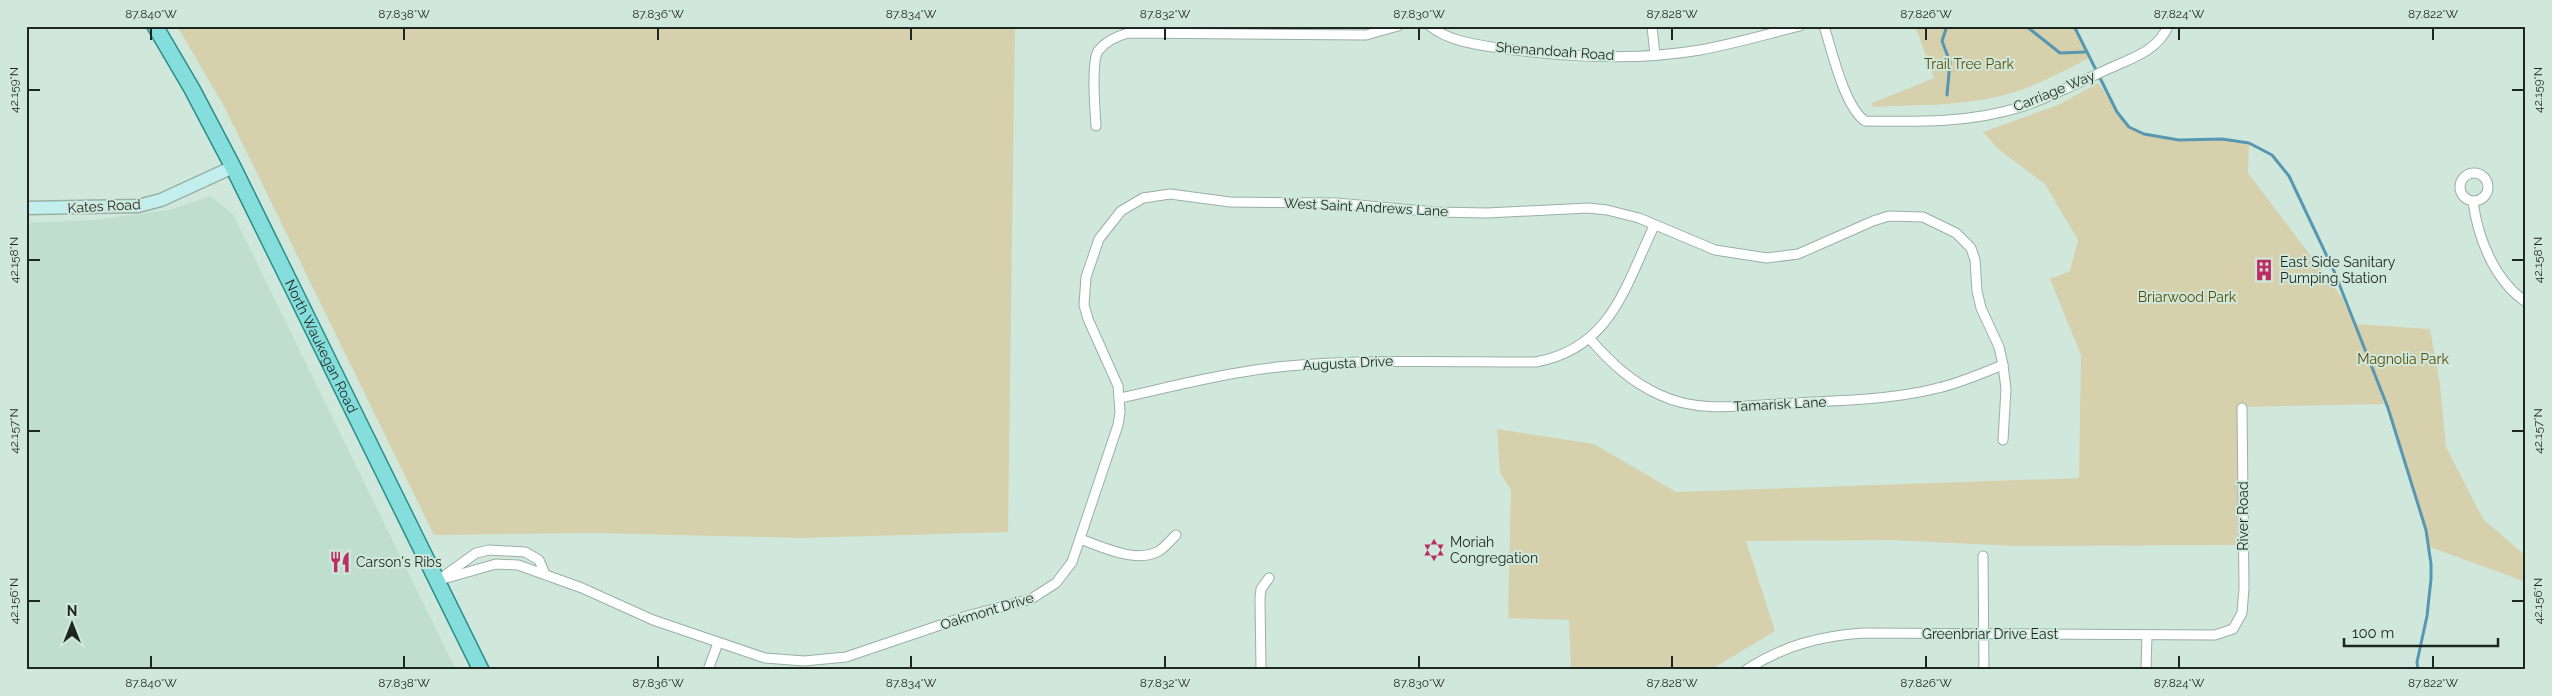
<svg xmlns="http://www.w3.org/2000/svg" width="2552" height="696" font-family="Raleway,sans-serif">
  <rect width="100%" height="100%" fill="#d0e8db"/>
  <!-- built -->
  <path fill="#bfdecd" d="M210,196L233,214L456,670H26V223L94,220L169,210Z"/>
  <!-- green -->
  <g fill="#d6d0ac">
    <path d="M177,26H1015L1008,532L801,538L594,533L434,535L224,106Z"/>
    <path d="M1915,26H2074L2089,58C2060,73 2029,90 1996,97C1956,106 1914,105 1873,107L1872,103L1934,78Z"/>
    <path d="M2098,83L2129,127L2144,133L2179,140L2222,139L2249,143L2248,173L2341,296L2354,324L2430,329L2440,384L2446,447L2483,519L2526,556V582L2430,547L2388,408L2375,375L2384,404L2238,407L2237,545L2016,546L1892,540L1746,541L1775,631L1710,670H1571L1569,620L1508,618L1511,490L1500,472L1497,429L1594,444L1676,492L2079,478L2081,355L2050,279L2070,271L2078,240L2045,184L1998,149L1983,132L2058,105Z"/>
  </g>
  <g fill="none" stroke-linecap="round" stroke-linejoin="round">
    <!-- stream -->
    <g stroke="#5797b1" stroke-width="3">
      <path d="M1947,26L1942,41L1950,62L1947,95"/>
      <path d="M2026,26L2060,53L2086,52"/>
      <path d="M2074,26L2117,112L2129,127L2144,134L2179,140L2222,139L2249,143L2272,155L2289,176L2334,271L2388,408L2426,530L2431,564V579L2427,616L2417,662L2418,670"/>
    </g>
    <!-- street casing -->
    <g stroke="#99b0a4" stroke-width="11">
      <g id="street">
        <path d="M1430,26C1451,43 1481,45 1506,49C1570,57 1636,61 1700,50C1733,44 1767,34 1800,26"/>
        <path d="M1652,26L1655,55"/>
        <path d="M1824,26C1832,51 1844,106 1865,121C1918,122 1972,123 2024,106C2053,96 2080,82 2108,69C2130,59 2158,51 2168,26"/>
        <path d="M1096,126C1095,110 1091,63 1098,51C1105,42 1117,36 1128,33L1366,35L1398,26"/>
        <circle cx="2474" cy="187" r="14"/>
        <path d="M2473,202C2478,238 2494,280 2526,302"/>
        <path d="M1590,339C1610,362 1631,382 1660,395C1702,415 1751,404 1795,403C1843,400 1891,400 1938,388C1960,383 1982,373 2003,365"/>
        <path d="M1120,398C1175,386 1231,371 1288,366C1371,359 1453,362 1536,362C1611,348 1625,287 1654,226"/>
        <path d="M1080,539C1103,547 1136,564 1159,551C1165,547 1171,540 1176,535"/>
        <path d="M1983,556L1984,670"/>
        <path d="M444,576L476,553L489,550L525,552L539,560L545,574"/>
        <path d="M436,581L496,564L518,565L582,588L653,620L765,658L804,661L846,657L967,616L1031,599L1056,583L1072,562L1118,425L1120,412L1118,386L1088,319L1084,305L1086,277L1099,239L1121,211L1143,198L1170,194L1230,202L1336,203L1436,212L1487,213L1588,208L1607,210L1639,218L1715,250L1767,258L1798,254L1873,221L1889,216L1923,217L1956,233L1971,248L1975,260L1977,291L1981,308L1999,347L2003,365L2006,389L2003,440"/>
        <path d="M708,670L718,643"/>
        <path d="M1261,670L1260,598L1261,589L1269,578"/>
        <path d="M1746,670C1783,646 1819,636 1863,633L2215,635L2233,629L2242,613L2244,588L2242,408"/>
        <path d="M2146,670L2147,635"/>
      </g>
    </g>
    <!-- secondary casing -->
    <g stroke="#99b0a4" stroke-width="15">
      <path id="secondary" d="M26,208L138,206L161,200L233,167"/>
    </g>
    <!-- primary casing -->
    <g stroke="#2b8e8c" stroke-width="18">
      <g id="primary">
        <path id="s1" d="M155,26L192,89L233,167L481,670"/>
      </g>
    </g>
    <!-- street -->
    <use href="#street" stroke="#fff" stroke-width="9"/>
    <!-- secondary -->
    <use href="#secondary" stroke="#c2eeee" stroke-width="12"/>
    <!-- primary -->
    <use href="#primary" stroke="#85dddc" stroke-width="15"/>
  </g>
  <!-- ticks -->
  <path fill="none" stroke="#1d2621" stroke-width="2" d="M151,28V40M404,28V40M658,28V40M911,28V40M1165,28V40M1419,28V40M1672,28V40M1926,28V40M2179,28V40M2433,28V40M28,90H40M2512,90H2524M28,260H40M2512,260H2524M28,431H40M2512,431H2524M28,601H40M2512,601H2524M151,656V668M404,656V668M658,656V668M911,656V668M1165,656V668M1419,656V668M1672,656V668M1926,656V668M2179,656V668M2433,656V668"/>
  <!-- icons -->
  <defs>
    <g id="building-bare" transform="scale(1.725)"><path d="M-4-6H4V6H1V3H-1V6H-4ZM-2.5-4.3h1.7v1.8h-1.7ZM.8-4.3h1.7v1.8H.8ZM-2.5-1h1.7V.8h-1.7ZM.8-1h1.7V.8H.8Z" fill="#ba2e63" stroke="#d0e8db" stroke-width="2.5" paint-order="stroke"/></g>
    <g id="synagogue-bare" transform="scale(1.725)"><path d="M0-6.5L5.6 3.2H-5.6ZM0 6.5L5.6-3.2H-5.6Z" fill="#ba2e63" stroke="#d0e8db" stroke-width="2.5" paint-order="stroke"/></g>
    <g id="restaurant-bare" transform="scale(1.725)"><path d="M-5-6h1v4h1v-4h1v4h1v-4h1v5L-1.5 .5V6h-2V.5L-5-1ZM5-6V6H3V1.5H1.5Q1.5-4 5-6Z" fill="#ba2e63" stroke="#d0e8db" stroke-width="2.5" paint-order="stroke"/></g>
  </defs>
  <g fill-rule="evenodd">
    <use href="#building-bare" x="2264" y="270"/>
    <use href="#synagogue-bare" x="1434" y="550"/>
    <use href="#restaurant-bare" x="340" y="562"/>
  </g>
  <g text-anchor="middle" stroke-width="4" stroke-linejoin="round" paint-order="stroke">
    <!-- street labels -->
    <g font-size="14" fill="#1d2621" stroke="#d0e8db">
      <text transform="translate(1555 51) rotate(4)" y="5">Shenandoah Road</text>
      <text transform="translate(2054 91) rotate(-22)" y="5">Carriage Way</text>
      <text transform="translate(104 206) rotate(-3)" y="5">Kates Road</text>
      <text transform="translate(1366 207) rotate(3)" y="5">West Saint Andrews Lane</text>
      <text dy="5" stroke="none"><textPath href="#s1" startOffset="361">North Waukegan Road</textPath></text>
      <text transform="translate(1348 363) rotate(-3)" y="5">Augusta Drive</text>
      <text transform="translate(1780 404) rotate(-3)" y="5">Tamarisk Lane</text>
      <text transform="translate(2243 516) rotate(-90)" y="5">River Road</text>
      <text transform="translate(987 611) rotate(-17)" y="5">Oakmont Drive</text>
      <text x="1990" y="639">Greenbriar Drive East</text>
    </g>
    <!-- park labels -->
    <g font-size="14" fill="#594d03" stroke="#d0e8db">
      <text x="1969" y="69">Trail Tree Park</text>
      <text x="2187" y="302">Briarwood Park</text>
      <text x="2403" y="364">Magnolia Park</text>
    </g>
    <!-- poi labels -->
    <g font-size="14" fill="#1d2621" stroke="#d0e8db" text-anchor="start">
      <text x="2280" y="267">East Side Sanitary<tspan x="2280" dy="16">Pumping Station</tspan></text>
      <text x="1450" y="547">Moriah<tspan x="1450" dy="16">Congregation</tspan></text>
      <text x="356" y="567">Carson's Ribs</text>
    </g>
  </g>
  <!-- border -->
  <rect width="2552" height="696" fill="none" stroke="#d0e8db" stroke-width="55"/>
  <!-- north arrow -->
  <g transform="translate(72 624)" stroke="#d0e8db" stroke-width="4" paint-order="stroke">
  <path d="M0-4L9 19L0 12L-9 19Z" fill="#1d2621"/>
  <text y="-8" font-size="14" font-weight="bold" text-anchor="middle" fill="#1d2621">N</text>
  </g>
  <!-- scale -->
  <path d="M2344 638v8h154v-8" fill="none" stroke="#1d2621" stroke-width="2.5"/>
  <text x="2352" y="638" font-size="15" fill="#1d2621" stroke="#d0e8db" stroke-width="4" paint-order="stroke">100 m</text>
  <rect x="28" y="28" width="2496" height="640" fill="none" stroke="#1d2621" stroke-width="2"/>
  <g font-size="12" text-anchor="middle" fill="#1d2621">
    <text x="151" y="18">87.840°W</text>
    <text x="404" y="18">87.838°W</text>
    <text x="658" y="18">87.836°W</text>
    <text x="911" y="18">87.834°W</text>
    <text x="1165" y="18">87.832°W</text>
    <text x="1419" y="18">87.830°W</text>
    <text x="1672" y="18">87.828°W</text>
    <text x="1926" y="18">87.826°W</text>
    <text x="2179" y="18">87.824°W</text>
    <text x="2433" y="18">87.822°W</text>
    <text transform="translate(14 90) rotate(-90)" y="4">42.159°N</text>
    <text transform="translate(2538 90) rotate(-90)" y="4">42.159°N</text>
    <text transform="translate(14 260) rotate(-90)" y="4">42.158°N</text>
    <text transform="translate(2538 260) rotate(-90)" y="4">42.158°N</text>
    <text transform="translate(14 431) rotate(-90)" y="4">42.157°N</text>
    <text transform="translate(2538 431) rotate(-90)" y="4">42.157°N</text>
    <text transform="translate(14 601) rotate(-90)" y="4">42.156°N</text>
    <text transform="translate(2538 601) rotate(-90)" y="4">42.156°N</text>
    <text x="151" y="687">87.840°W</text>
    <text x="404" y="687">87.838°W</text>
    <text x="658" y="687">87.836°W</text>
    <text x="911" y="687">87.834°W</text>
    <text x="1165" y="687">87.832°W</text>
    <text x="1419" y="687">87.830°W</text>
    <text x="1672" y="687">87.828°W</text>
    <text x="1926" y="687">87.826°W</text>
    <text x="2179" y="687">87.824°W</text>
    <text x="2433" y="687">87.822°W</text>
  </g>
</svg>
